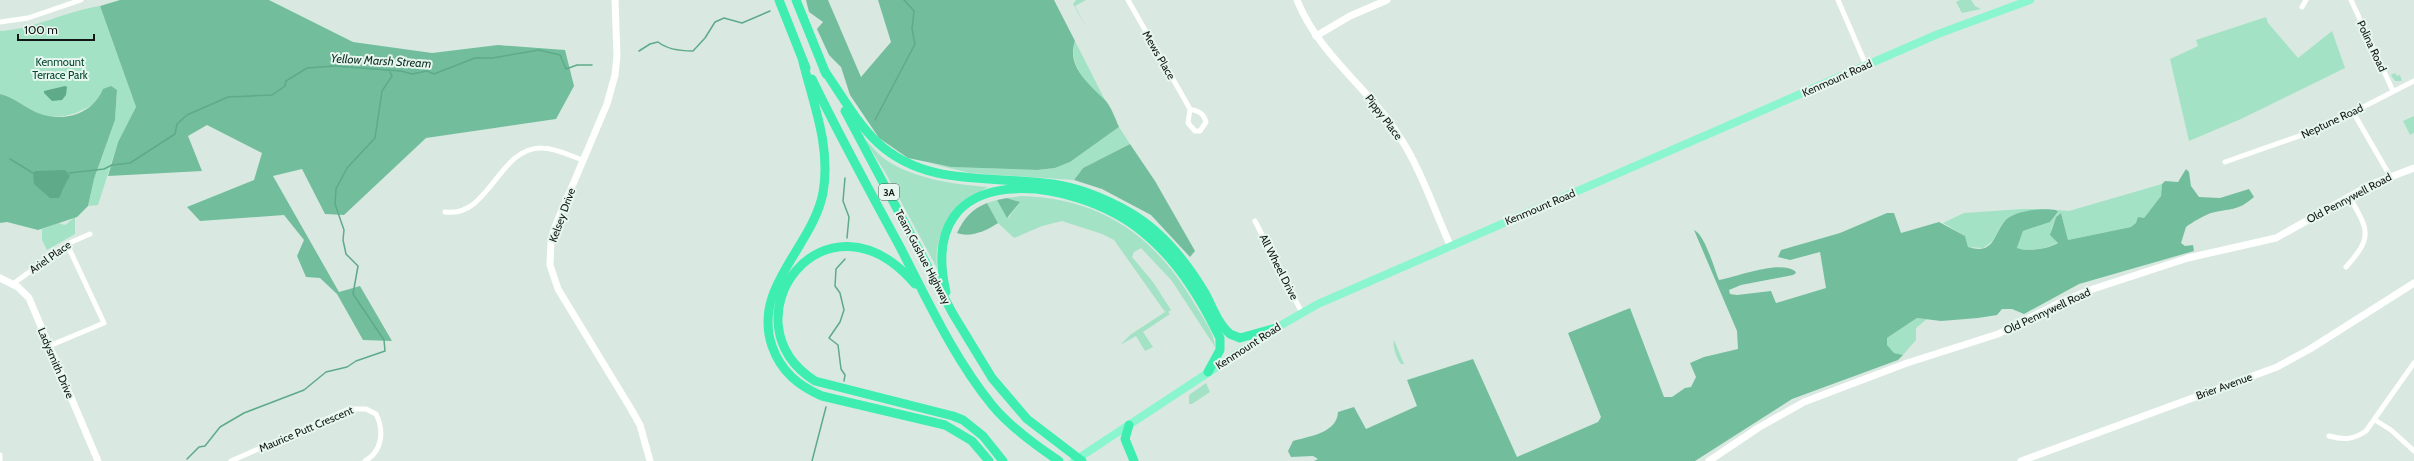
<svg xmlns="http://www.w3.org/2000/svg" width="2414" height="461" font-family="Cabin,sans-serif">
  <rect width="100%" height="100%" fill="#d9e9e1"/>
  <!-- green -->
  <g fill="#a4e2c5">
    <path d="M1076,0H1086L1075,6L1088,30L1073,4Z"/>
    <path d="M1960,0H1971L1975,6L1981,9L1962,13L1956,2Z"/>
    <path d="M100,6L136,107L118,142L98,205L88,206L94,179L115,120L117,90C92,104 69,125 38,113C25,108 14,97 0,94V31C35,29 66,11 100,6Z"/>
    <path d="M2266,17L2268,23L2298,58L2332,31L2345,68L2241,119L2189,141L2170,59L2198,46L2196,40Z"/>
    <path d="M1075,41L1105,100C1088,87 1067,64 1075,41Z"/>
    <path d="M2395,73L2397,76L2400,75L2402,81H2395L2391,75Z"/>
    <path d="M2414,116V133L2410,135L2403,121Z"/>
    <path d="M1119,127L1130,144L1083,168L1074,180L970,173L928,163L951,167L1037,170L1055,168L1070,162Z"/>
    <path d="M863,137C869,143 875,151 882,157C911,179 953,184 988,187C956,204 933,229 937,268L885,172Z"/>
    <path d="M2162,184L2161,196L2144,218L2131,227L2068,240L2061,213L2056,217L2051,230L2058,242C2048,249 2029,252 2017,248L2023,231L2050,222L2058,213L2056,210L2069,211Z"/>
    <path d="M1021,196C1101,198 1155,236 1194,303C1202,317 1214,331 1215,347L1172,281L1141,248L1134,252L1132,257L1153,282L1171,310L1168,312L1170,314L1143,332L1153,347L1145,351L1136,336L1120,345L1130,335L1165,312L1114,240L1102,234L1062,221L1042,226L1014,238L998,223L987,203L997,200L1008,218L1020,202L1007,198Z"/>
    <path d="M2022,209H2050C2036,211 2014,211 2004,222C1994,232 2001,237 1983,248L1968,247L1965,236L1943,223L1964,213Z"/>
    <path d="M75,217V234L47,250L42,240V229L58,223L65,225Z"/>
    <path d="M1917,318L1927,319L1916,328V340L1903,355L1894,353L1886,345L1887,338Z"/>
    <path d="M1394,340L1404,364H1401C1397,359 1392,347 1394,340Z"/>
    <path d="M1206,383L1210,392L1192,404H1189V395Z"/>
  </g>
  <!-- forest -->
  <g fill="#72be9c">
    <path d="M120,0H269L353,42L432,53L498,45L565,50L574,86L556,119L426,138L344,215L325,214L302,169L273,176L339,292L360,286L392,341L363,340L337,294L320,278L306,277L297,256L304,240L284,215L200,221L187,207L254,180L262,153L207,125L188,136L202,171L108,176L118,142L136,107L100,6Z"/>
    <path d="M806,0H828L861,77L891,42L878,0H1054L1075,41C1066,66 1089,84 1104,99C1111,106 1115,118 1119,127L1070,162L1055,168L1037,170L951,167L908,158L879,138L850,95L841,67L829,55L817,29L823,22L809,12Z"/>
    <path d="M111,86L117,90L115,120L94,179L88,206L77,217L38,230L7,222L0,223V94C14,97 25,108 38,113C64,123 93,114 103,89Z"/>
    <path d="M1130,144L1155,181L1195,251L1190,257L1151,215L1102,189L1074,180L1083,168Z"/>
    <path d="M2186,169L2189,172L2191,186L2199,197L2220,198L2249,189L2254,197C2237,212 2230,208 2211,213C2205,215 2191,223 2186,227L2181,243L2185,246L2193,245L2194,251L2079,284L2024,314L2012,309H2002L1997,315L1978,318L1941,321L1917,318L1887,338V345L1894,353L1903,355L1898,360L1792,399L1695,461H1314L1318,459L1313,456L1291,457L1288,451L1293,441C1310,436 1337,433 1338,412L1354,407L1366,429L1417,406L1407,380L1473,359L1517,457L1598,422L1601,417L1568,333L1630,308L1664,397H1672L1685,388L1691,387L1696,377L1690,363L1704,357L1738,349L1737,331L1694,230C1705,235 1714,268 1719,280C1737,277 1778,260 1795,271L1796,273L1793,275L1741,285L1729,290L1730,294L1737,295L1771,291L1776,303L1826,288L1820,252L1790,260L1778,257L1781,250L1840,233L1887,213H1894L1901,233L1939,222L1965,236L1968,247C1994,255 1993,236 2004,222C2013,210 2043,208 2056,210L2058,212L2050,222L2023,231L2017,248C2028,252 2048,249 2058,243L2050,235L2056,217L2061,213L2068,240L2131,227L2136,223L2138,217L2144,218L2161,196L2162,184L2165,181L2178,182Z"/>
    <path d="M1007,198L1020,202L1007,218L997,200Z"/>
    <path d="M987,203L998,223C986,231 970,238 957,233C964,218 972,209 987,203Z"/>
  </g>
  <!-- water -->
  <g fill="#5eaa89">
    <path d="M65,86L67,87L66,95L62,100L52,101L44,93V91Z"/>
    <path d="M65,170L70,176C65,183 63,190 59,198H50L34,184L33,173L35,171Z"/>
  </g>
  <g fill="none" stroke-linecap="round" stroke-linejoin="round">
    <!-- stream -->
    <g stroke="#5eaa89" stroke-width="1.5">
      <path d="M639,51L650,44L658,42C668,50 681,51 693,51L705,38L715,22L724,18L742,23L770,11"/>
      <path d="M875,120L915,44L912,29L914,11L904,0"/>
      <path d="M10,159L33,173"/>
      <path d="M69,173L104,169L112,165L130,163L175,134L177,124L187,115L228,97L272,95L285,86L286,81L307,68L334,66L401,71L412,74L427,71L434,74L475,58H492L539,50L560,55L566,69L577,65H592"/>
      <path d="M845,178L843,201L849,217L847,238"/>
      <path d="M844,381L845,375L841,369L838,345L829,338L840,322L844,310L840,293L835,286L836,269L845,259"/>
      <path d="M187,459L199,447L205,446L220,427L244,413L304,390L326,372L347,367L356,361L385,351L384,340L353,294L358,266L346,254L343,240L344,230L335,204L336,189L347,168L375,138L382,91L392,76L390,72"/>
      <path d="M812,461L826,407"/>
    </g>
    <!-- street -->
    <g stroke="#fff" stroke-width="5">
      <path d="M1128,0L1190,109C1199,112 1203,112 1206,122L1200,131H1195L1188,123L1190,109"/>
      <path d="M1838,0L1866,65"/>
      <path d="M2351,0L2393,91"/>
      <path d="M2302,7L2306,0"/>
      <path d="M0,22L28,18L81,0"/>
      <path d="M2353,112L2390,176"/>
      <path d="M2225,162L2322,128L2414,81"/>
      <path d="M445,212C490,218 498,147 542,148C556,148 570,156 583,160"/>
      <path d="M1255,221L1302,313"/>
      <path d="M2346,267C2374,236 2368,230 2349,196"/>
      <path d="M13,284L67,244L90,234"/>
      <path d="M49,346L104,323L67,244"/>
      <path d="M2375,420L2391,430L2414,451"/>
      <path d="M2329,436C2343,440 2353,440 2366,431L2414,363"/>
      <path d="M0,455V460"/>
      <path d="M231,461L349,409H366L376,414C384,430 383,451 365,461"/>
    </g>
    <!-- secondary -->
    <g stroke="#fff" stroke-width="7">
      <path d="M615,0L617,56L615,75L607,104L554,229L551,242L550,265L558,289L631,409L640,425L650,461"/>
      <path d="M1297,0C1319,55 1368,87 1399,136C1420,167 1435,212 1451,247"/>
      <path d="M1316,36L1350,16L1387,0"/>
      <path d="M0,278L18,287L29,298L98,461"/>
      <path d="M1709,461L1758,428L1804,402L1907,363L1998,334L2063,301L2093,289L2188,258L2276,238L2372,184L2414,168"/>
      <path d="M2021,461L2277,367L2310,349L2414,283"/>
    </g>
    <!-- primary -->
    <path stroke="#8bf5d0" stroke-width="8" d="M1074,461L1276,328L1318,304L1938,34L2030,0"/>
    <!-- highway -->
    <g stroke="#3deeb0" stroke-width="9">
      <path d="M779,0L806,68"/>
      <path d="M796,0L826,74"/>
      <path d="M803,62C814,106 831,147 823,193C812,248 752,287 772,346C781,372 799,386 822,396L945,425L972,441L989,461"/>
      <path d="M824,70C841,94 856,122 878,143C927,188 992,175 1053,184C1080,188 1106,199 1129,212C1162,231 1186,261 1205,293C1212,306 1218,324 1230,334L1240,338L1276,328"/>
      <path d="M812,79C839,135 869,190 899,245C927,299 953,357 992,405C1010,427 1035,445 1059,461"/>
      <path d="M845,111L953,314L992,378L1027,419L1082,461"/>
      <path d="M915,284C825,179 721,321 815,381L953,416L963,420L983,436L1003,461"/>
      <path d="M946,292C914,155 1075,175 1144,233C1178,261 1201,299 1220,338V350L1208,372"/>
      <path d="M1129,425L1125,439L1134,461"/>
    </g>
  </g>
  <g text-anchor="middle" stroke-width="4" stroke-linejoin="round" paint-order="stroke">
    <!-- shield labels -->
    <rect fill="#e7f6ee" stroke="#525b56" stroke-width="1" x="879" y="184" width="20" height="16" rx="3"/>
    <g font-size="10" font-weight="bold" fill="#121815">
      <text x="889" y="196">3A</text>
    </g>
    <!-- street labels -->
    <g font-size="11" fill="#121815" stroke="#e7f6ee">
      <text transform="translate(2372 46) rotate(65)" y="4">Polina Road</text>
      <text transform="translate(1159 55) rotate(60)" y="4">Mews Place</text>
      <text transform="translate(1837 78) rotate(-24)" y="4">Kenmount Road</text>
      <text transform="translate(1384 117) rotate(53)" y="4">Pippy Place</text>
      <text transform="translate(2332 121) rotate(-25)" y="4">Neptune Road</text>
      <text transform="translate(2349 198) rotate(-28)" y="4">Old Pennywell Road</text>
      <text transform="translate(1540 207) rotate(-23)" y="4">Kenmount Road</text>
      <text transform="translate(562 215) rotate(-70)" y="4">Kelsey Drive</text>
      <text transform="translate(50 257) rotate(-35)" y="4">Ariel Place</text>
      <text transform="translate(923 257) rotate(62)" y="4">Team Gushue Highway</text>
      <text transform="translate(1279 267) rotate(63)" y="4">All Wheel Drive</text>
      <text transform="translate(2047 311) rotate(-25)" y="4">Old Pennywell Road</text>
      <text transform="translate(1248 346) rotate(-33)" y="4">Kenmount Road</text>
      <text transform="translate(56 363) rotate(67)" y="4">Ladysmith Drive</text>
      <text transform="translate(2224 386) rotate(-20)" y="4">Brier Avenue</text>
      <text transform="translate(306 429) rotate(-23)" y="4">Maurice Putt Crescent</text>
    </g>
    <!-- park labels -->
    <g font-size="11" fill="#054731" stroke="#e7f6ee">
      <text x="60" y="66">Kenmount<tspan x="60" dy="13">Terrace Park</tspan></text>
    </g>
    <!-- water labels -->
    <g font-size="12" font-style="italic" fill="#0f3224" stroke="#e7f6ee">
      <text transform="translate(381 61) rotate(3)" y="4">Yellow Marsh Stream</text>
    </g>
  </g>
  <!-- scale -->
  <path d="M18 34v6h76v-6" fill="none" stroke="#121815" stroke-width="2"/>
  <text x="24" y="34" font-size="12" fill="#121815" stroke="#e7f6ee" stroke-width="3" paint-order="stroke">100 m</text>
</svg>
